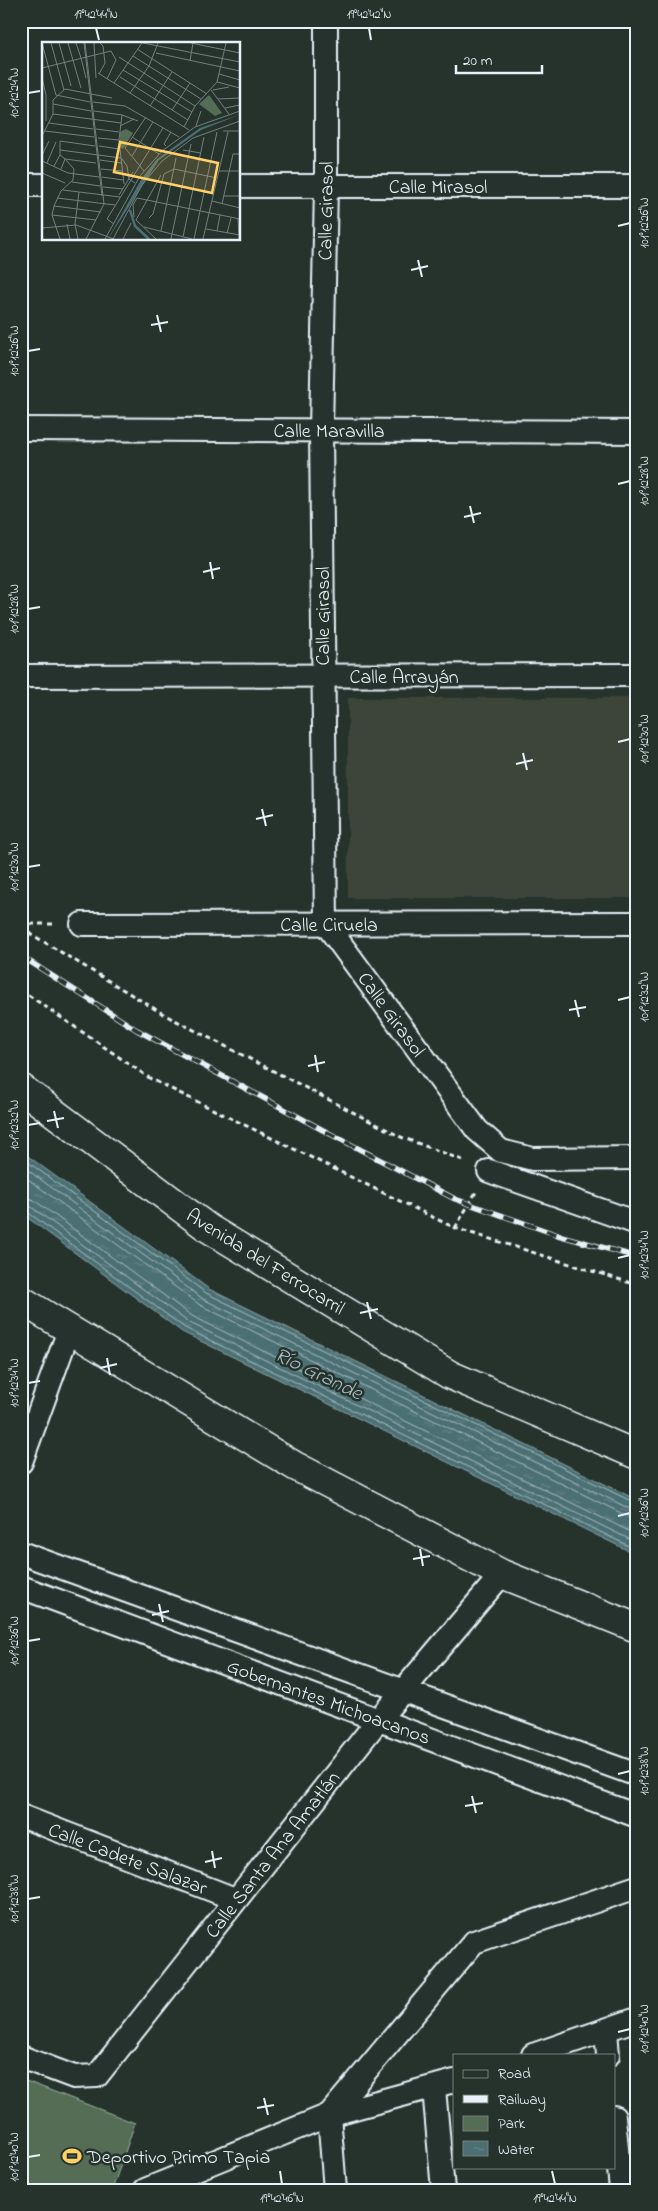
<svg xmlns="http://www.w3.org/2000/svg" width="658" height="2211" font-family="'Indie Flower',sans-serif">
  <defs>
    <pattern id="water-ripples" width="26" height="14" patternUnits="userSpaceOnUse" patternTransform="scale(1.25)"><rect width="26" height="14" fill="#4c6f73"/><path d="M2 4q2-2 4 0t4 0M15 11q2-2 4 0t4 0" fill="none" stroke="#668488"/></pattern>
  </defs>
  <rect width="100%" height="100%" fill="#26332d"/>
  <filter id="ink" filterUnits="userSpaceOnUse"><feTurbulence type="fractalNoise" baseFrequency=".02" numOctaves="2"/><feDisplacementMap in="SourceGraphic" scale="10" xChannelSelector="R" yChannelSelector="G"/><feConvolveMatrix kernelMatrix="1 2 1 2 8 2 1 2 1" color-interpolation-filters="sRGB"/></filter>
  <g filter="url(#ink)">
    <!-- built -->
    <rect fill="#3c443a" x="348" y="698" width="289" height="200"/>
    <!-- green -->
    <path fill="#546d54" stroke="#9eafa6" d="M21,2079L135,2123L112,2190H21Z"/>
    <!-- water -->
    <path fill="url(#water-ripples)" stroke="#8aa3a8" d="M21,1151L209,1289L637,1500V1555L182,1332L21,1213Z"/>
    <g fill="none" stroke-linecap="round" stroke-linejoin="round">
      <!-- shore -->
      <g stroke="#aabdc3" stroke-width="1">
        <path d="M21,1157L206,1293L637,1504"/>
        <path d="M21,1165L203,1299L630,1509L637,1510"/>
        <path d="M21,1174L200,1305L627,1516L637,1518"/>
        <path d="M21,1196L34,1200L192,1316L637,1535"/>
        <path d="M21,1203L30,1206L188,1322L637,1543"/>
        <path d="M21,1210L26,1211L185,1328L637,1550"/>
      </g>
      <!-- minor casing -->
      <g stroke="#e8f1f8" stroke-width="26">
        <g id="minor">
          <path d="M326,21V186L321,430L326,924L477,1130L501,1151L533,1159L637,1158"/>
          <path d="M21,185H44"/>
          <path d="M239,186H637"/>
          <path d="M21,429L637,432"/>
          <path d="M21,676L637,675"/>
          <path d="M82,924L637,923"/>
          <path d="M489,1171L637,1223"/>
          <path d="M21,1462L69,1330"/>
          <path d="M21,1553L637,1775"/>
          <path d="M21,1587L637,1816"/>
          <path d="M21,1816L235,1899"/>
          <path d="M606,2031L608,2055"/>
          <path d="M533,2055L637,2019"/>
          <path d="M21,2057L74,2077L97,2076L379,1719L502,1574"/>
          <path d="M434,2088L443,2190"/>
          <path d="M329,2115L474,1942L637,1887"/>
          <path d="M329,2115L335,2190"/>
          <path d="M614,2117L621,2190"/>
          <path d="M145,2190L329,2115L454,2081"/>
        </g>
      </g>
      <!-- secondary casing -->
      <g stroke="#e8f1f8" stroke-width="31">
        <g id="secondary">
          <path d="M21,1088L208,1228L450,1375L637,1455"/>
          <path d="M21,1300L295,1466L502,1574L637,1628"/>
        </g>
      </g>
      <!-- path -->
      <g stroke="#e8f1f8" stroke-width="3" stroke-dasharray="5 4" stroke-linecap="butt">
        <path d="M21,924H56"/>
        <path d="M21,928L165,1015L401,1137L465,1161"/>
        <path d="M21,990L151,1079L455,1228L637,1285"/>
        <path d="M455,1228L476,1192"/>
      </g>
      <!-- minor -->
      <use href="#minor" stroke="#26332d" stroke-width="22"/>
      <!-- secondary -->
      <use href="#secondary" stroke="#26332d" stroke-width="28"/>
      <!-- rail casing -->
      <g stroke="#e8f1f8" stroke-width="5.5">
        <path id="rail" d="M21,956L137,1030L321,1129L455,1199L558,1235L637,1257"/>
      </g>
      <!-- rail -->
      <use href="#rail" stroke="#26332d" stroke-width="4" stroke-dasharray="11" stroke-linecap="butt"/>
    </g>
  </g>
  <!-- ticks -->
  <path fill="none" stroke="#e8f1f8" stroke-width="2" d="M96,28L99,40M369,28L371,40M28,93L40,91M618,226L630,223M418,260L422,277M411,270L428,266M157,315L161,332M151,325L168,322M28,351L40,349M618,484L630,481M470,506L474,523M464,517L481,513M210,562L213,579M203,572L220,568M28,609L40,607M618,742L630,739M523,753L527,770M516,764L533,760M262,809L266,826M256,819L273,815M28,867L40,865M575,1000L579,1017M618,1000L630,997M569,1010L586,1007M315,1055L318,1072M308,1066L325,1062M54,1111L58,1128M47,1121L64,1118M28,1125L40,1123M618,1258L630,1255M367,1302L371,1319M360,1313L378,1309M107,1358L110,1375M100,1368L117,1364M28,1383L40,1381M618,1516L630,1513M420,1549L423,1566M413,1559L430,1556M159,1604L163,1622M152,1615L169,1611M28,1641L40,1639M618,1774L630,1771M472,1796L476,1813M465,1806L483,1803M212,1851L215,1868M205,1862L222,1858M28,1899L40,1897M618,2032L630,2029M264,2098L268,2115M257,2108L274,2105M28,2157L40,2155M280,2171L282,2184M552,2171L555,2184"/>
  <!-- icons -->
  <defs>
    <g id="stadium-bare" transform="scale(1.5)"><path d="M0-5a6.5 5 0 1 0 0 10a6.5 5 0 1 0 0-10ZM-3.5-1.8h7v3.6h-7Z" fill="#ffd166" stroke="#26332d" stroke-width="2.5" paint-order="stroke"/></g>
  </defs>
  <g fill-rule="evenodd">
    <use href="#stadium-bare" x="72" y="2156"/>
  </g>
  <g text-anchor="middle" stroke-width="5" stroke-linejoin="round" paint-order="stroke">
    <!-- street labels -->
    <g font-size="20" fill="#e8f1f8" stroke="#26332d">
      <text x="438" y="193">Calle Mirasol</text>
      <text transform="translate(325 211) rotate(-89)" y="7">Calle Girasol</text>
      <text x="329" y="437">Calle Maravilla</text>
      <text transform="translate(322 616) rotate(-90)" y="7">Calle Girasol</text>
      <text x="404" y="683">Calle Arrayán</text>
      <text x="329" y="931">Calle Ciruela</text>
      <text transform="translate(392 1014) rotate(54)" y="7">Calle Girasol</text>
      <text transform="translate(266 1261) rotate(32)" y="7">Avenida del Ferrocarril</text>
      <text transform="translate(329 1701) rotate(20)" y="7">Gobernantes Michoacanos</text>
      <text transform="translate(272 1854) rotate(-52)" y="7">Calle Santa Ana Amatlán</text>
      <text transform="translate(128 1858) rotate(21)" y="7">Calle Cadete Salazar</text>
    </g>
    <!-- poi labels -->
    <g font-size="20" fill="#e8f1f8" stroke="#26332d" text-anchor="start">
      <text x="87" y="2163">Deportivo Primo Tapia</text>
    </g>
    <!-- water labels -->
    <g font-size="21" font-style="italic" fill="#aabdc3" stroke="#26332d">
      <text transform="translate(319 1373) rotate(26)" y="7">Río Grande</text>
    </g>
  </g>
  <!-- overview -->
  <g transform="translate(42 42)">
    <rect width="198" height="198" fill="#26332d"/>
    <path d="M84,87L91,91L81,107L78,105V90Z" fill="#546d54"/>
    <path d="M167,53L180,71L173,74L157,62Z" fill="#546d54"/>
    <path d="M197,73L159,88L117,118L66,197L100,136L115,117L158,86Z" fill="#4c6f73"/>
    <path fill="none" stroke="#4c6f73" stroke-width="2.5" d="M88,168L93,184L107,197"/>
    <path fill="none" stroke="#747f7e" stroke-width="1" d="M0,1L14,53L48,60M9,1L22,48M17,1L29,44M26,1L39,46M34,1L39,16M42,1L60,154M43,1L62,162L44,197M52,1L54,36M101,1L198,20M149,1L198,11M95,7L165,52M114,11L198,29M91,14L159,57M77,15L153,64M39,16L44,36M148,19L151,1M0,26L69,9L74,18L65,37M81,28L150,70M56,31L147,88M57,32L63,21L61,4L58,1M177,32L198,38M78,35L146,78M0,36L4,53V79M175,40L198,46M72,41L100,1M169,48L187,72M171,48L187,45M88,51L107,24L116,1M176,57L198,56M51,60L83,64L137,95M11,62L49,69M108,64L130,30M183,66L198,63M130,68L148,41M52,69L80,73M11,72L79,81M7,81L51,87M78,84L92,77M154,84L159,69M142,85L153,64L175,40L184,1M54,87L77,90M3,89L52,95M181,89H198M0,94L11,72V58L23,47L70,56M90,95L117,112M56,96L77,98M57,104L77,107M124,104L122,102L129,90M18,108L79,116M141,108L159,111M0,113L7,99M18,113L23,117L54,121M90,114L111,80M80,117L85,124L87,137L93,141M58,118L79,121M0,119L26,131L57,135M5,121L14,100M12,124L18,113V99L53,104M59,127L80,129M102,129L83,106L104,75M177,129H198M0,131L23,141M60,135L81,138M30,140L58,144M82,142L77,98L80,73L96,79M61,145L81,147M21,148L78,155M77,153L91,130M182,154H198M15,156L73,163M170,159L198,166M180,162L191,112H198M12,164L59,170M10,173L54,178M92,175L91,163L95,156L198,177M107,176L111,172L122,132L132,127L175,136M196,177L197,197M25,182L28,197M72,182L65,177L121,86M102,185L150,197M0,186L34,183L72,197M164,187L198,193M119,189L134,116M175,189L178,173M185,191L189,176M141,195L162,95M18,197L10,173L12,164L19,149L31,138L32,127L23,117L19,127M36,197L33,182L37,150M63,197L98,134L120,109L153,85L198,69M71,197L100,143L120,119L151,96L198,79M81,197L89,181M114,197L94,178L119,133M129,197L149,102M152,197L175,90M161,197L186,90"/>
    <path fill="#ffd166" fill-opacity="0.15" stroke="#ffd166" stroke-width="2.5" d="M78,100L176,121L170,151L72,130Z"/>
    <rect width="198" height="198" fill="none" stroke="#e8f1f8" stroke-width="2.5"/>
  </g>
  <!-- margin -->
  <rect width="658" height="2211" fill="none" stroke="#26332d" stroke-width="55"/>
  <!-- legend -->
  <rect x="453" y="2054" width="162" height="115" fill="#26332d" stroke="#747f7e"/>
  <rect x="463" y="2070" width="25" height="8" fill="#26332d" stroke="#747f7e"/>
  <text x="498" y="2078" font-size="15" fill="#e8f1f8">Road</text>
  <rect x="463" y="2095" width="25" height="8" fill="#e8f1f8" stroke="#747f7e"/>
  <text x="498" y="2104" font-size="15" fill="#e8f1f8">Railway</text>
  <rect x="463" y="2116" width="25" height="15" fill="#546d54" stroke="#747f7e"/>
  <text x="498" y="2128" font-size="15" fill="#e8f1f8">Park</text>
  <rect x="463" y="2141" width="25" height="15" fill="url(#water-ripples)" stroke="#747f7e"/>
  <text x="498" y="2154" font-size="15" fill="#e8f1f8">Water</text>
  <!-- scale -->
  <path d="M456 65v8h86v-8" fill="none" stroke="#e8f1f8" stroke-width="2.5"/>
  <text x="463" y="65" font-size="15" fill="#e8f1f8" stroke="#26332d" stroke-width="4" paint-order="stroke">20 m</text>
  <rect x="28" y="28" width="602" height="2156" fill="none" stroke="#e8f1f8" stroke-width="2"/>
  <g font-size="12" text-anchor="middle" fill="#e8f1f8">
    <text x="96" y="18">19°42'44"N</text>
    <text x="369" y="18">19°42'42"N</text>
    <text transform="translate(14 93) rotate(-90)" y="4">101°12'24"W</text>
    <text transform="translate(644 223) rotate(-90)" y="4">101°12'26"W</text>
    <text transform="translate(14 351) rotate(-90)" y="4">101°12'26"W</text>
    <text transform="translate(644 481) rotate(-90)" y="4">101°12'28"W</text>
    <text transform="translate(14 609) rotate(-90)" y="4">101°12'28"W</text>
    <text transform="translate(644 739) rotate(-90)" y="4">101°12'30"W</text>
    <text transform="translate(14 867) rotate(-90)" y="4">101°12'30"W</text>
    <text transform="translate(644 997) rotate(-90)" y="4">101°12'32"W</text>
    <text transform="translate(14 1125) rotate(-90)" y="4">101°12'32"W</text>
    <text transform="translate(644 1255) rotate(-90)" y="4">101°12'34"W</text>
    <text transform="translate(14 1383) rotate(-90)" y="4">101°12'34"W</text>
    <text transform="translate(644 1513) rotate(-90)" y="4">101°12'36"W</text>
    <text transform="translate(14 1641) rotate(-90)" y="4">101°12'36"W</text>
    <text transform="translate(644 1771) rotate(-90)" y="4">101°12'38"W</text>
    <text transform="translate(14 1899) rotate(-90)" y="4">101°12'38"W</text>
    <text transform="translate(644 2029) rotate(-90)" y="4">101°12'40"W</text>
    <text transform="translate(14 2157) rotate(-90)" y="4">101°12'40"W</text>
    <text x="282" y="2202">19°42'46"N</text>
    <text x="555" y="2202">19°42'44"N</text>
  </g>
</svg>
